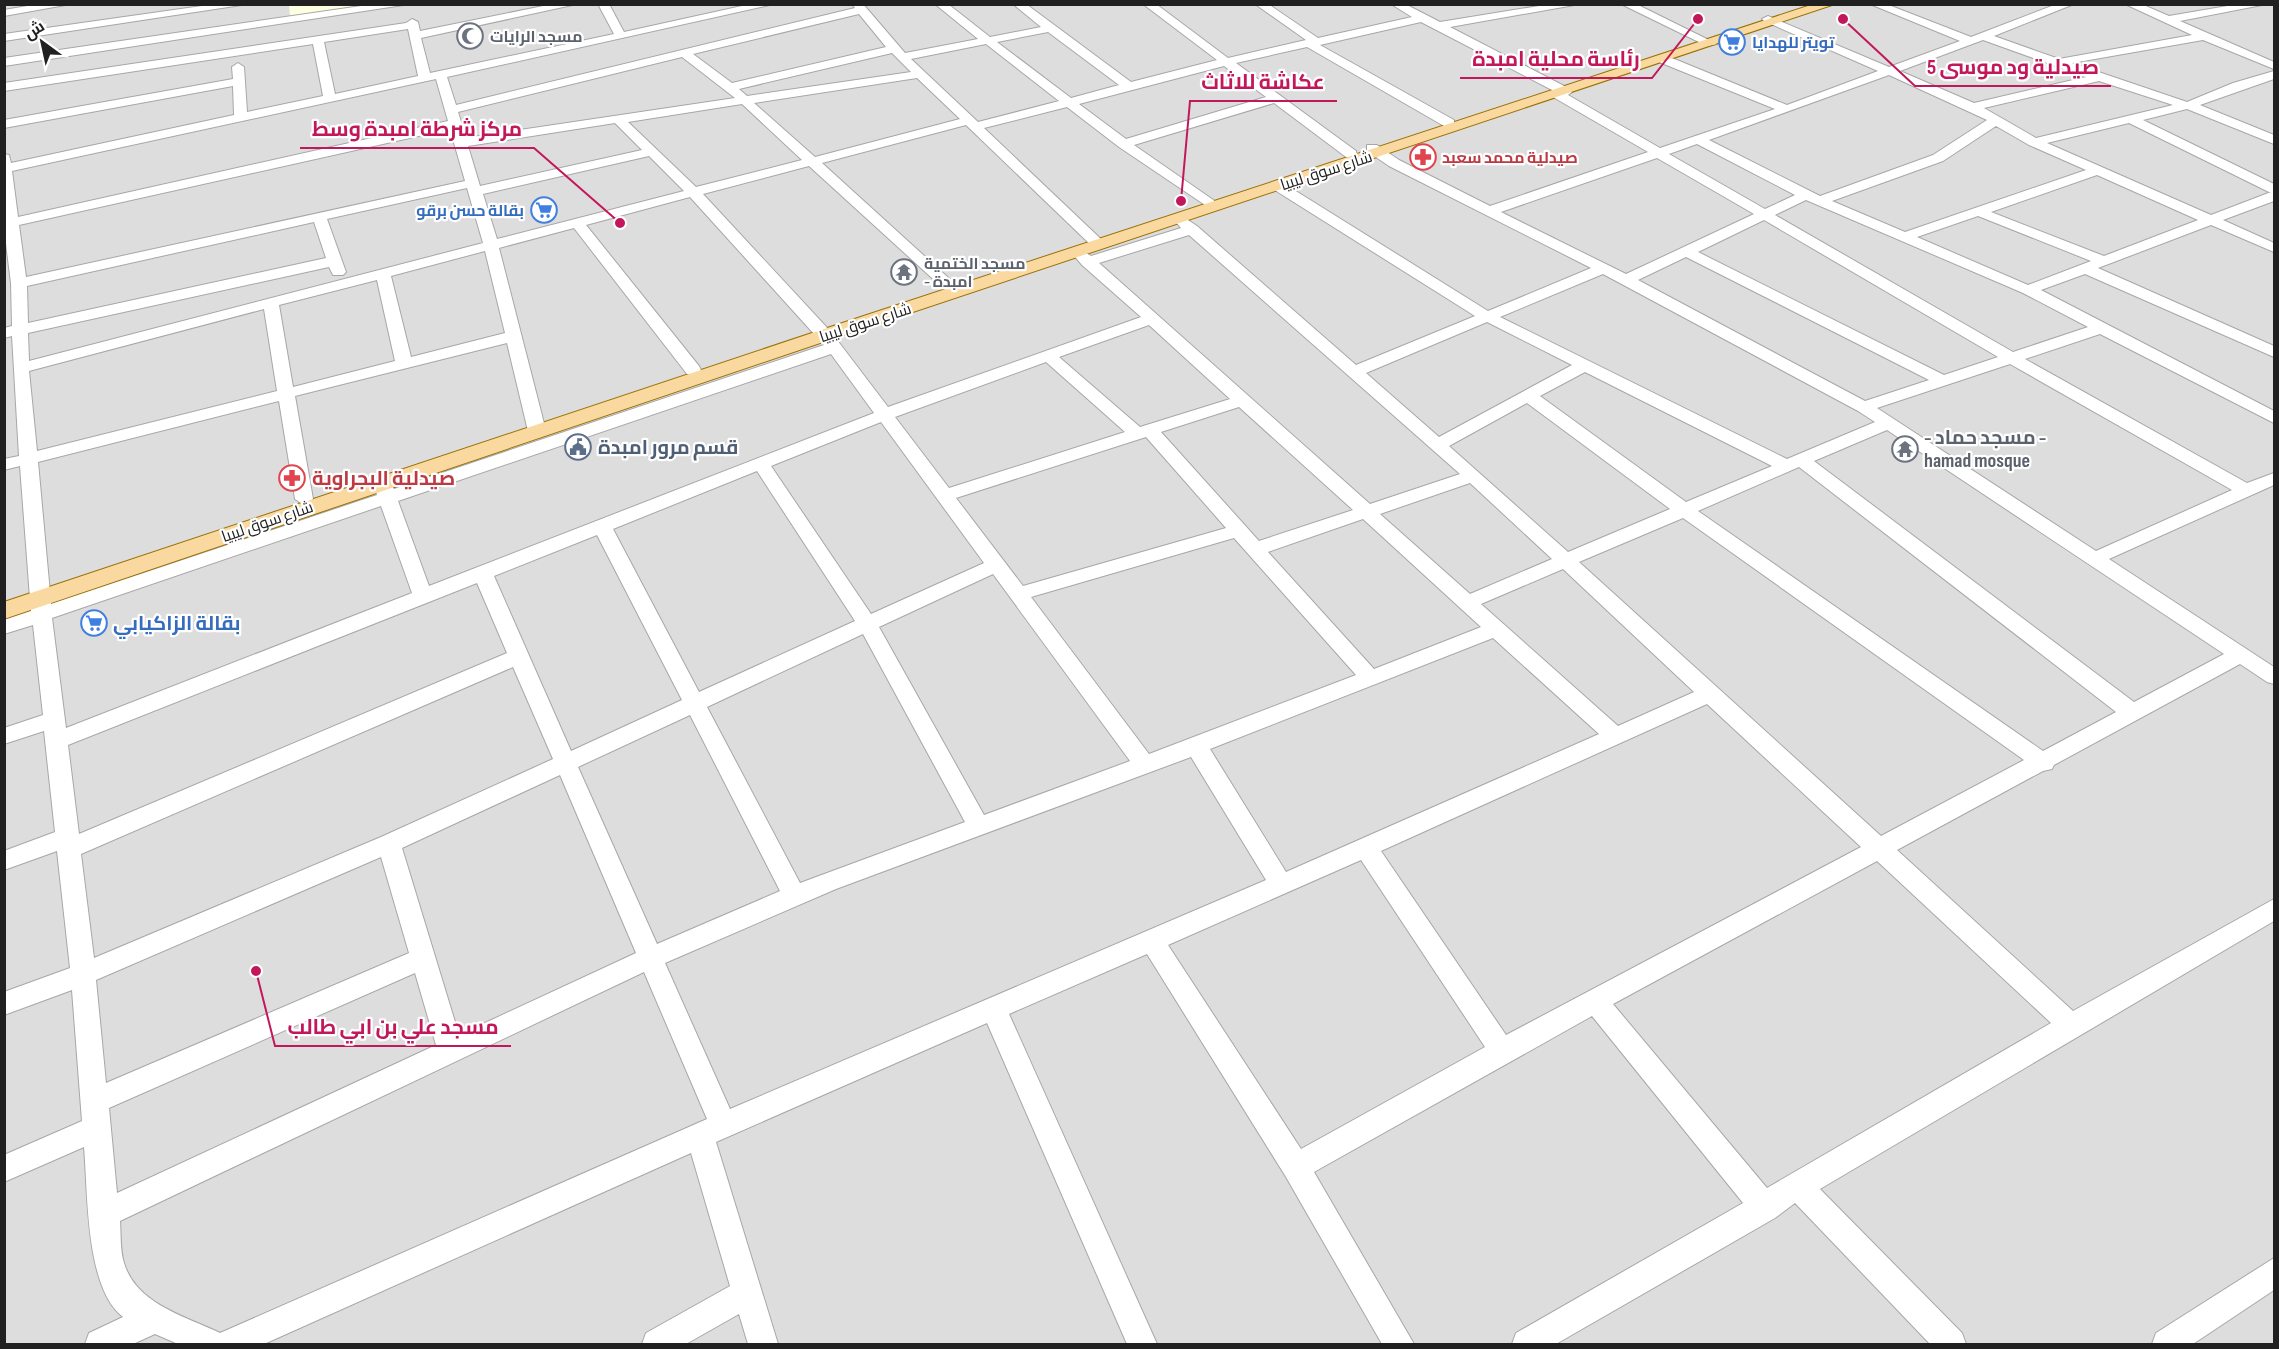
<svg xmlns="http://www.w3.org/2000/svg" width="2279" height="1349" font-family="'Sofia Sans Condensed',Cairo,sans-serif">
  <rect width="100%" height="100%" fill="#f0ede6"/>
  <!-- residential -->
  <rect fill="#dedddd" x="5" y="5" width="2269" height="1339"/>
  <!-- education -->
  <path fill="#fdffe1" d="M289,5V4L370,5L290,16Z"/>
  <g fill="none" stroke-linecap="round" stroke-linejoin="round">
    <!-- minor casing -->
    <g stroke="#a7a7a7" stroke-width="2">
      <g id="minor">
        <path d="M39,4H71L4,16V10Z"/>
        <path d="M216,4H248L4,41V34Z"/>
        <path d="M375,4H410L4,66V58Z"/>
        <path d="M553,4H577L421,38L430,73L614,34L598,4H609L624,32L751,4H774L447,77L456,105L855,8L852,4H863L905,53L978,39L935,4H948L990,37L1041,27L1013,4H1026L1131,82L1217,60L1143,4H1156L1228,58L1306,40L1255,4H1268L1318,38L1412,17L1391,4H1405L1440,22L1551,4H1580L1450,27L1570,89L1572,92L1568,95L1660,148L1775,109L1659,62V56H1667L1787,105L1878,71L1764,21L1762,19L1768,16L1889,67L1960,41L1870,4H1886L1971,37L2057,4H2074L1994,36L2059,59L2192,35L2125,4H2141L2169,16L2239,4H2267L2180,21L2274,62V69L2203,40L2072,63L2187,102L2233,83L2274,71V79L2200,105L2274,135V144L2187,109L2143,120L2274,184V201L2223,220L2274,243V252L2211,225L2098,268L2274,346V357L2085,274L2041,290L2274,411V423L2100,334L2025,359L2247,483L2274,473V485L2109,559L2274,667V684L2267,682L2240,664L2054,765L2052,769L2043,771L1897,850L2073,1011L2274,899V921L1820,1189L1962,1333L1966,1344H1930L1795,1203L1775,1218L1556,1344H1512L1516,1333L1743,1203L1592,1016L1314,1172L1414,1344H1382L1286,1177L1147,954L1009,1014L1157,1344H1127L987,1023L716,1142L778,1344H748L739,1314L686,1344H642L646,1333L730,1286L691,1153L264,1344H178L155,1334L133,1344H85L89,1333L123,1317C85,1288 88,1192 84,1147L4,1182V1155L82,1121L72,990L4,1015V992L70,968L57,851L4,870V851L55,832L44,731L4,744V728L43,715L33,625L4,634V620L31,611L20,466L4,470V459L19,456L12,336L4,338V328L12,326L11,283L4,228V154L9,155L11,163L234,115L233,86L4,128V120L233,79L232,67L238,63L244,67L247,112L323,96L313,44L4,91V83L406,23L412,19L418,22L420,31ZM859,14L886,47L732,83L693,54ZM1421,22L1554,91L1551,94L1553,97L1648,152L1490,206L1399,160L1377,145H1367V151L1389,166L1591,268L1488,311L1283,183H1273V189L1475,316L1356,365L1197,226L1179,214L1172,218L1181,228L1091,256L1078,248L1071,252L1082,265L1141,317L888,407L831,332L703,194L809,166L944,289L949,291L957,286L954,283L822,163L966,125L1094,248L1099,249L1106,245L1104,242L984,128L1067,107L1119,147L1214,211L1221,207L1219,204L1134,145L1274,103L1346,157H1356V151L1236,63L1307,47L1444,126H1454V120L1320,45ZM408,29L418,76L335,94L324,42ZM1048,32L1119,85L1071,98L997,42ZM1983,40L2086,77L1974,103L1900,71ZM986,44L1059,101L978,122L911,59ZM892,53L911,72L747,96L739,89ZM682,57L735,98L466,138L458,112ZM1224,66L1266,97L1126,139L1079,104ZM1889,75L1987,120L1933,155L1820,196L1709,140ZM917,78L960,119L815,157L754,103ZM436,79L448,121L18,217L12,171ZM2099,81L2173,105L2036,138L1984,108ZM742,104L802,160L696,187L628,122ZM615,123L642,150L480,186L468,146ZM2129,123L2269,192H2271L2211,215L2047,143ZM1996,126L2029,145L2086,170L1905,232L1832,201L1943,161ZM450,129L465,181L26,277L19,225ZM1697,144L1795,195L1765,209L1669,154ZM649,156L684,191L497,239L483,194ZM1657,158L1754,214L1626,274L1501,212ZM2097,175L2198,220L2104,256L1991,212ZM467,188L483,243L29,361L28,333L329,267L333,275H343L346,272L327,219ZM690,197L824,345L394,489L389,481H377L374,485L377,495L51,604L38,462L279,401L295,499L304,505L313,499L295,396L507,343L528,431L537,436L543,435L546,431L499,248L574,228L687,374H699L701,370L699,366L586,225ZM1806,200L2023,293L2088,327L2013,352L1775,215ZM1978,216L2091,261L2028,285L1917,237ZM1764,220L1998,357L1944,375L1698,252ZM314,222L326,258L28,323L27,286ZM1189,235L1460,474L1370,504L1099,263ZM485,251L505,333L411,357L391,276ZM1686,257L1929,380L1865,401L1638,280ZM1603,274L1858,411L1875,422L1787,459L1500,317ZM377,280L395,361L293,387L279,305ZM264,309L277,391L37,451L29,371ZM1487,322L1572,365L1439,437L1366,373ZM1149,325L1230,399L1140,427L1059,357ZM831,354L874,413L429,586L398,501ZM1046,362L1125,432L949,488L895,417ZM2010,364L2232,490L2096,551L1877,408ZM1585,372L1772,466L1686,502L1540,396ZM1527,403L1670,509L1568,552L1449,446ZM1239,407L1353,510L1259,541L1161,432ZM881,422L984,563L871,614L771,466ZM1887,430L2224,654L2134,702L1814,461ZM1146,437L1226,528L1023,586L956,498ZM1799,467L2116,712L2043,751L1698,511ZM757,471L855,621L699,692L613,529ZM1470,483L1552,559L1470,594L1380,514ZM381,506L412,593L66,728L52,618ZM1683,518L2024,760L1881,836L1579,562ZM1363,519L1481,627L1374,669L1268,552ZM597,535L682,700L571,751L494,576ZM1234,538L1356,675L1149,754L1031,597ZM1563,569L1694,692L1618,726L1481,604ZM993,574L1130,761L984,815L879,627ZM477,583L507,653L79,834L68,745ZM863,634L965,822L800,883L707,707ZM1493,638L1599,734L1286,872L1210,749ZM513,667L553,759L381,837L94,958L81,854ZM1707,704L1861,847L1506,1035L1381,851ZM690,715L780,891L657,944L578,767ZM1191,757L1266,880L730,1109L665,963L836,889ZM560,775L636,953L459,1035L402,848ZM381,857L409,953L106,1083L96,980ZM1361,860L1485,1047L1301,1149L1168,945ZM1877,861L2051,1023L1767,1188L1613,1004ZM644,972L707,1119L220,1333C185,1316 136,1304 124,1263C120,1251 121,1234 120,1221ZM415,973L436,1045L117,1193L109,1108Z"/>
        <path d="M1621,4H1636L1717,44L1707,46Z"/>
        <path d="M2274,1258V1290L2193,1344H2152L2156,1333Z"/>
      </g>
    </g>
    <!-- major casing -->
    <g stroke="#997002" stroke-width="2">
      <path id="major" d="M1814,4H1835L832,339L4,619V602L818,331Z"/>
    </g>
    <!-- minor -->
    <use href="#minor" fill="#fff" fill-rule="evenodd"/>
    <!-- major -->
    <use href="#major" fill="#fad9a1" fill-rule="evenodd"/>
  </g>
  <!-- icons -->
  <defs>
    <g id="mosque-ring" transform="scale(1.35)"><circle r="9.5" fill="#fff" stroke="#6b7280" stroke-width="1.5"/><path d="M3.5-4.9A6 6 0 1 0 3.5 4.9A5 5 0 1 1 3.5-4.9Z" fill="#6b7280"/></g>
    <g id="supermarket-ring" transform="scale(1.35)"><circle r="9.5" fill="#fff" stroke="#3f7fe0" stroke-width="1.5"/><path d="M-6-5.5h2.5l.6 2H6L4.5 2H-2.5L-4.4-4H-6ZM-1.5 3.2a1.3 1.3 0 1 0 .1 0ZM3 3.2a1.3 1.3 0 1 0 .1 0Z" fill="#3f7fe0"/></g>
    <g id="pharmacy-ring" transform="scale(1.35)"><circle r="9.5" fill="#fff" stroke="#e0444e" stroke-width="1.5"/><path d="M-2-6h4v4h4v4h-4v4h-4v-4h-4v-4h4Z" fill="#e0444e"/></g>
    <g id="temple-ring" transform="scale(1.35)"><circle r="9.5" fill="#fff" stroke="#6b7280" stroke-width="1.5"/><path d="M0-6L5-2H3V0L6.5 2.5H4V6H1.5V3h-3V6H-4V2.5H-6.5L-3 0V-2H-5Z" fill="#6b7280"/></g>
    <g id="civic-ring" transform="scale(1.35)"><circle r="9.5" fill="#fff" stroke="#5c6f8a" stroke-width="1.5"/><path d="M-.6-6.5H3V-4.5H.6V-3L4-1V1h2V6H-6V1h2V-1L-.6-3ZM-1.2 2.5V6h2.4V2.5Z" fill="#5c6f8a"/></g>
  </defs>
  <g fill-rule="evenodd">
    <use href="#mosque-ring" x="470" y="36"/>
    <use href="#supermarket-ring" x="1732" y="42"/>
    <use href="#pharmacy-ring" x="1423" y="157"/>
    <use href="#supermarket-ring" x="544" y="210"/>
    <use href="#temple-ring" x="904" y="272"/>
    <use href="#civic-ring" x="578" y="447"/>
    <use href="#temple-ring" x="1905" y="449"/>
    <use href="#pharmacy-ring" x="292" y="478"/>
    <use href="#supermarket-ring" x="94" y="623"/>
  </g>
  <g text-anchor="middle" stroke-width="4.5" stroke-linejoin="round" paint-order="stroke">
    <!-- far-worship labels -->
    <g font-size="16" font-weight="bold" fill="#5b616d" stroke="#fff" text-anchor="start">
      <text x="490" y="42">مسجد الرايات</text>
      <text x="924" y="269">مسجد الختمية<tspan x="924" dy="18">- امبدة</tspan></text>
    </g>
    <!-- far-shop labels -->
    <g font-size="16" font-weight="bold" fill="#366cbe" stroke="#fff" text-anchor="start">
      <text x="1752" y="48">تويتر للهدايا</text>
      <text x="524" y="216" text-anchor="end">بقالة حسن برقو</text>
    </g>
    <!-- far-health labels -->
    <g font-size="16" font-weight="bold" fill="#be3a42" stroke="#fff" text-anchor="start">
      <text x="1442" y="163">صيدلية محمد سعبد</text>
    </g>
    <!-- far-street labels -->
    <g font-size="16" fill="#202020" stroke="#fff">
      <text transform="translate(1326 170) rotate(-18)" y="6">شارع سوق ليبيا</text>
      <text transform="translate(865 322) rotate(-18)" y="6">شارع سوق ليبيا</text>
      <text transform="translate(267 521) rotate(-19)" y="6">شارع سوق ليبيا</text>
    </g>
    <!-- worship labels -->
    <g font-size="20" font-weight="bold" fill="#5b616d" stroke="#fff" text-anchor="start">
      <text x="1924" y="444">- مسجد حماد -<tspan x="1924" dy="23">hamad mosque</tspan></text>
    </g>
    <!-- service labels -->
    <g font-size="20" font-weight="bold" fill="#4e5e75" stroke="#fff" text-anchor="start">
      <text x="598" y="454">قسم مرور امبدة</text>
    </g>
    <!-- health labels -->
    <g font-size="20" font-weight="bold" fill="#be3a42" stroke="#fff" text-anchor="start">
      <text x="312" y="485">صيدلية البجراوية</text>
    </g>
    <!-- shop labels -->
    <g font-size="20" font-weight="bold" fill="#366cbe" stroke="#fff" text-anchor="start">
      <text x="113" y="630">بقالة الزاكيابي</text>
    </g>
  </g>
  <!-- callouts -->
  <path fill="none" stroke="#c2185b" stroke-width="2" d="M1698 19L1652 78H1460M1843 19L1915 86H2111M1181 201L1190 101H1337M620 223L534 148H300M256 971L275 1046H511"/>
  <g fill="#c2185b" stroke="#fff" stroke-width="2">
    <circle cx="1698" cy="19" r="6"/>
    <circle cx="1843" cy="19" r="6"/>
    <circle cx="1181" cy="201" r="6"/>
    <circle cx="620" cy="223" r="6"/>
    <circle cx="256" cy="971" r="6"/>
  </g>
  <g font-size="21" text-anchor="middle" font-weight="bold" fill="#c2185b" stroke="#fff" stroke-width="4.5" stroke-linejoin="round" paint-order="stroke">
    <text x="1556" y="66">رئاسة محلية امبدة</text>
    <text x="2013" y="74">صيدلية ود موسى 5</text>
    <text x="1263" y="89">عكاشة للاثاث</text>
    <text x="417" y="136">مركز شرطة امبدة وسط</text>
    <text x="393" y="1034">مسجد علي بن ابي طالب</text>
  </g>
  <!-- border -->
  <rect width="2279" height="1349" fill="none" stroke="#202020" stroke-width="12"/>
  <!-- north arrow -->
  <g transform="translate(42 42) rotate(327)" stroke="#ffffff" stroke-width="4.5" paint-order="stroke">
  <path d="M0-4.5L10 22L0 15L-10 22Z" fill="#202020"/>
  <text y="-9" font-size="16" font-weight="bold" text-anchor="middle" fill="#202020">ش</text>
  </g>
</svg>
